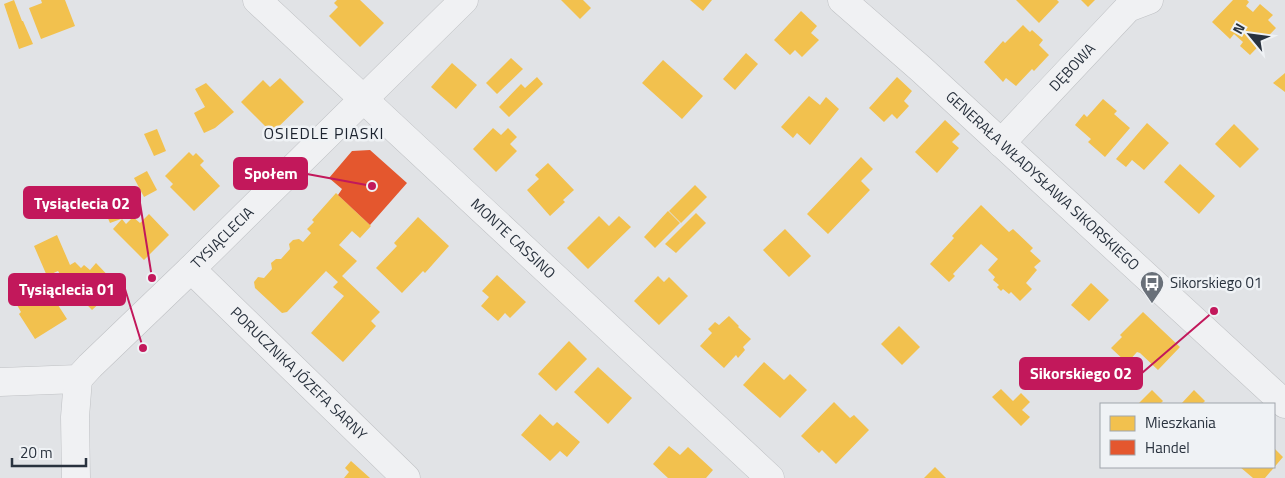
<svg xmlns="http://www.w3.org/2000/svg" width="1285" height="478" font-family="'Titillium Web',sans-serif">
  <rect width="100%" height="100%" fill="#e1e3e6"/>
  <!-- homes -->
  <g fill="#f2c14e">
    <path d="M14,0L22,21H23L33,44L19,49L4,4Z"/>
    <path d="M41,0H65L75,26L41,39L29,8L42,3Z"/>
    <path d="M337,0H360L384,23L360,47L329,16L338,7L334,3Z"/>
    <path d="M561,0H583L591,8L580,19Z"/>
    <path d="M690,0H712L703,11Z"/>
    <path d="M1016,0H1057L1059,2L1039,23Z"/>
    <path d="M1081,0H1095L1088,7Z"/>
    <path d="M1233,0H1247L1249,2L1246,6L1253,12L1260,4L1273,15L1268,20L1276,28L1250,55L1240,46L1243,42L1234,34L1230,39L1212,22Z"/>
    <path d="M801,11L817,26L811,33L819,40L802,57L795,50L790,55L774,40Z"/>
    <path d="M1023,25L1030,32L1032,30L1043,40L1039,45L1049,55L1034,71L1032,69L1016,86L1006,78L1003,82L984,62L1003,41L1005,43Z"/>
    <path d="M746,53L758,64L735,90L723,79Z"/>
    <path d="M511,58L523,69L497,94L486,83Z"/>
    <path d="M663,60L703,96L682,119L642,83Z"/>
    <path d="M452,63L477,85L456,109L431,87Z"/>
    <path d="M1285,73V92L1273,83Z"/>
    <path d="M537,77L543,84L509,117L499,107L521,84L525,88Z"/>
    <path d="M897,77L912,91L904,101L909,106L897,119L892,114L884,122L869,108Z"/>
    <path d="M280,78L304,102L272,133L241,102L263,80L270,87Z"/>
    <path d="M206,83L234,112L215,128L204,133L194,113L205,107L195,89Z"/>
    <path d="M809,96L820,105L826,97L839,109L810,145L797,133L793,138L781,127Z"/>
    <path d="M1103,99L1117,111L1114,114L1130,128L1105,157L1088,142L1091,139L1075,125L1084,114L1087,117Z"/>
    <path d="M945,120L960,134L952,142L959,148L937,173L915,152Z"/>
    <path d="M1147,123L1169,143L1144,170L1132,160L1126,167L1116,159Z"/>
    <path d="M1234,124L1259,149L1240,168L1215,144Z"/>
    <path d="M493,128L501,135L508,128L517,137L510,144L517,151L496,172L473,149Z"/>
    <path d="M157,129L166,151L154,156L144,134Z"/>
    <path d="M189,152L193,156L196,153L204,161L200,165L220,186L194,211L170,187L173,184L165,176Z"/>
    <path d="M861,157L873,169L861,181L870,190L828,234L807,214Z"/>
    <path d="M548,163L574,190L563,200L565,202L550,216L527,190L539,179L535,175Z"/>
    <path d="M1180,164L1215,196L1199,214L1164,182Z"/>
    <path d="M147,171L157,190L144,197L134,178Z"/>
    <path d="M695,185L707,197L681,223L669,211Z"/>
    <path d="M108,190L121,219L110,223L98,195Z"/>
    <path d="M336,193L371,226L360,238L352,231L339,245L357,261L342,276L380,312L371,321L376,326L343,362L311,333L344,296L333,287L338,282L326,271L287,312L282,313L255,288L254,282L258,277L264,278L272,269L271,263L276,259H281L290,249L289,244L293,240L299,239L303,242L311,233L307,229L314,222L312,220Z"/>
    <path d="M981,205L1009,232L1013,229L1033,248L1030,251L1041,261L1034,267L1037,270L1026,283L1032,289L1020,301L1011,292L1009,294L1003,289L1001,291L997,287L999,285L993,280L995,277L988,270L998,259L981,244L953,274L955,276L949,282L930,264L954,238L952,236Z"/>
    <path d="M668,211L680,223L655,248L644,237Z"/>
    <path d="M696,213L706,223L676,253L665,244Z"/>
    <path d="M149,214L169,235L144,260L113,229L122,219L126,224L133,217L140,223Z"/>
    <path d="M599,216L609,226L619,216L631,227L588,269L567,248Z"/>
    <path d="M418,217L449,246L425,273L423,271L402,293L376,268L397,246L394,243Z"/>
    <path d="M785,229L811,256L789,277L763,250Z"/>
    <path d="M57,235L70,265L75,262L81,268L84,265L90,270L96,263L118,286L92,310L65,282L58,271L47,276L34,246Z"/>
    <path d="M497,275L526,302L510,318L505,313L498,321L481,306L489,297L482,291Z"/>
    <path d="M658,276L664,282L669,277L688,296L659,325L634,301Z"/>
    <path d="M42,280L67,319L35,339L19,314L21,312L13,298Z"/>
    <path d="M1091,283L1109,300L1089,321L1071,305Z"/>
    <path d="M1143,312L1180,347L1158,370L1140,353L1137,352L1127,363L1111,348L1122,337L1120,335Z"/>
    <path d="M729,316L739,326L738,327L751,339L743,347L745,350L738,358L736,355L724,368L700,346L712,333L708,329L715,322L719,325Z"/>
    <path d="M899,326L920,347L902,365L881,344Z"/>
    <path d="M569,341L587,359L556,391L538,374Z"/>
    <path d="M764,362L784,380L790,374L807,390L780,418L743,385Z"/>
    <path d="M598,367L632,398L608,424L574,392Z"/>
    <path d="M1001,389L1013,401L1021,393L1030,402L1022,410L1030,417L1021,426L992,397Z"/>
    <path d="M1152,390L1163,401L1160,404H1138Z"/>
    <path d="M1194,390L1205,401L1202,404H1181Z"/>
    <path d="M834,402L850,418L854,415L869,430L836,464L822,450L819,453L801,436Z"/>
    <path d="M540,414L553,426L557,422L580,442L567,457L560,451L550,461L521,435Z"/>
    <path d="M669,446L680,455L688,447L713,470L706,478H668L653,464Z"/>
    <path d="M1274,448L1283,457L1265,478H1253L1240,467H1274Z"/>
    <path d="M351,461L370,478H344L349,472L345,468Z"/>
    <path d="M935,467L946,478H924Z"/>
  </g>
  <!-- shops -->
  <path fill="#e4572e" d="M370,150L407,183L370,225L338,195L342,189L329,178L352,151Z"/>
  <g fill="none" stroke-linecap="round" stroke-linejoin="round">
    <!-- minor casing -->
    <g stroke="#bfc1c4" stroke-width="29">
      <g id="minor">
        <path id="s1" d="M257,0L770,478"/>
        <path id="s2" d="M842,0L921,69L1285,404"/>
        <path id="s3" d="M1001,143L1128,8L1149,0"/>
        <path id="s4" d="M191,269L406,478"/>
        <path id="s5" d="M0,382L78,379L90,366L191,269L464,0"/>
        <path d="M76,478L75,417L78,379"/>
      </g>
    </g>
    <!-- minor -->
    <use href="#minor" stroke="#f0f1f3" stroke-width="28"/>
  </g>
  <!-- icons -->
  <defs>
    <g id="bus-pin" transform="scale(1.25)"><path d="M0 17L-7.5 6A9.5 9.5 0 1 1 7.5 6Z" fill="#697079" stroke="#eff2f5"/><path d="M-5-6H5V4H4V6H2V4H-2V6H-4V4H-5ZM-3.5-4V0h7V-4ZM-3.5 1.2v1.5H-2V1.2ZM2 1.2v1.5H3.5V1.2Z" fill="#fff"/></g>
  </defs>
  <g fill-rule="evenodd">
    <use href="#bus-pin" x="1152" y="283"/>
  </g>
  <g text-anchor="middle" stroke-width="5" stroke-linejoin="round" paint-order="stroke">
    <!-- street labels -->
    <g font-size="15" fill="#29323e" stroke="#eff2f5">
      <text dy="5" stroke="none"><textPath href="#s3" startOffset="104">DĘBOWA</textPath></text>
      <text dy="5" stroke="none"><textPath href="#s2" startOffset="270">GENERAŁA WŁADYSŁAWA SIKORSKIEGO</textPath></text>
      <text dy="5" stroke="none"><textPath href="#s5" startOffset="280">TYSIĄCLECIA</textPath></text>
      <text dy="5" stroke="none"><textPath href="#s1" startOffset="350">MONTE CASSINO</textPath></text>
      <text dy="5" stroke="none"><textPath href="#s4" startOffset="150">PORUCZNIKA JÓZEFA SARNY</textPath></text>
    </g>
    <!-- poi labels -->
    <g font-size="15" fill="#29323e" stroke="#eff2f5" text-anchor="start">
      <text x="1170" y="288">Sikorskiego 01</text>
    </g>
    <!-- neighbourhood labels -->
    <g font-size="16" letter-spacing="1" fill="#1c232f" stroke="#eff2f5">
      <text x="324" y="139">OSIEDLE PIASKI</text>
    </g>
  </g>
  <!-- callouts -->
  <path fill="none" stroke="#c2185b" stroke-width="2" d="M372 186L307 174M152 278L140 203M143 348L125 289M1214 311L1142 373"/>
  <g fill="#c2185b" stroke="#eff2f5" stroke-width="2">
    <circle cx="372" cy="186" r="5"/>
    <circle cx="152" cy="278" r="5"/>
    <circle cx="143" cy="348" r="5"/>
    <circle cx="1214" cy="311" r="5"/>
  </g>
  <g fill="#c2185b" stroke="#c2185b" stroke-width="2">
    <rect x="234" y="158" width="73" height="31" rx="5"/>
    <rect x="24" y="187" width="116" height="31" rx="5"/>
    <rect x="9" y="274" width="116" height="31" rx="5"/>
    <rect x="1020" y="358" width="122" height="31" rx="5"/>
  </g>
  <g font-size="16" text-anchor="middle" font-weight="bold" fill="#fff">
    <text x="271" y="179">Społem</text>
    <text x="82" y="209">Tysiąclecia 02</text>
    <text x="67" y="295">Tysiąclecia 01</text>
    <text x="1081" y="379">Sikorskiego 02</text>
  </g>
  <!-- legend -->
  <rect x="1100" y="403" width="175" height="65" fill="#eff2f5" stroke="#a0a5ac"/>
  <rect x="1110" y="416" width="25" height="15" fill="#f2c14e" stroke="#a0a5ac"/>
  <text x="1145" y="428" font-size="15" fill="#29323e">Mieszkania</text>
  <rect x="1110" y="440" width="25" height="15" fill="#e4572e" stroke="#a0a5ac"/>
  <text x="1145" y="453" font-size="15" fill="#29323e">Handel</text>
  <!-- north arrow -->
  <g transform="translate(1250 35) rotate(299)" stroke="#eff2f5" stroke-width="4" paint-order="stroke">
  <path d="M0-4L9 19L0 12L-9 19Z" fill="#29323e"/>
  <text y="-8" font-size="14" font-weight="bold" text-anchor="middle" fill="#29323e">N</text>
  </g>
  <!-- scale -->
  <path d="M12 458v8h74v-8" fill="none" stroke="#29323e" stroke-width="2.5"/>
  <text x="20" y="458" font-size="15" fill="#29323e" stroke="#eff2f5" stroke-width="4" paint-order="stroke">20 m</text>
</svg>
